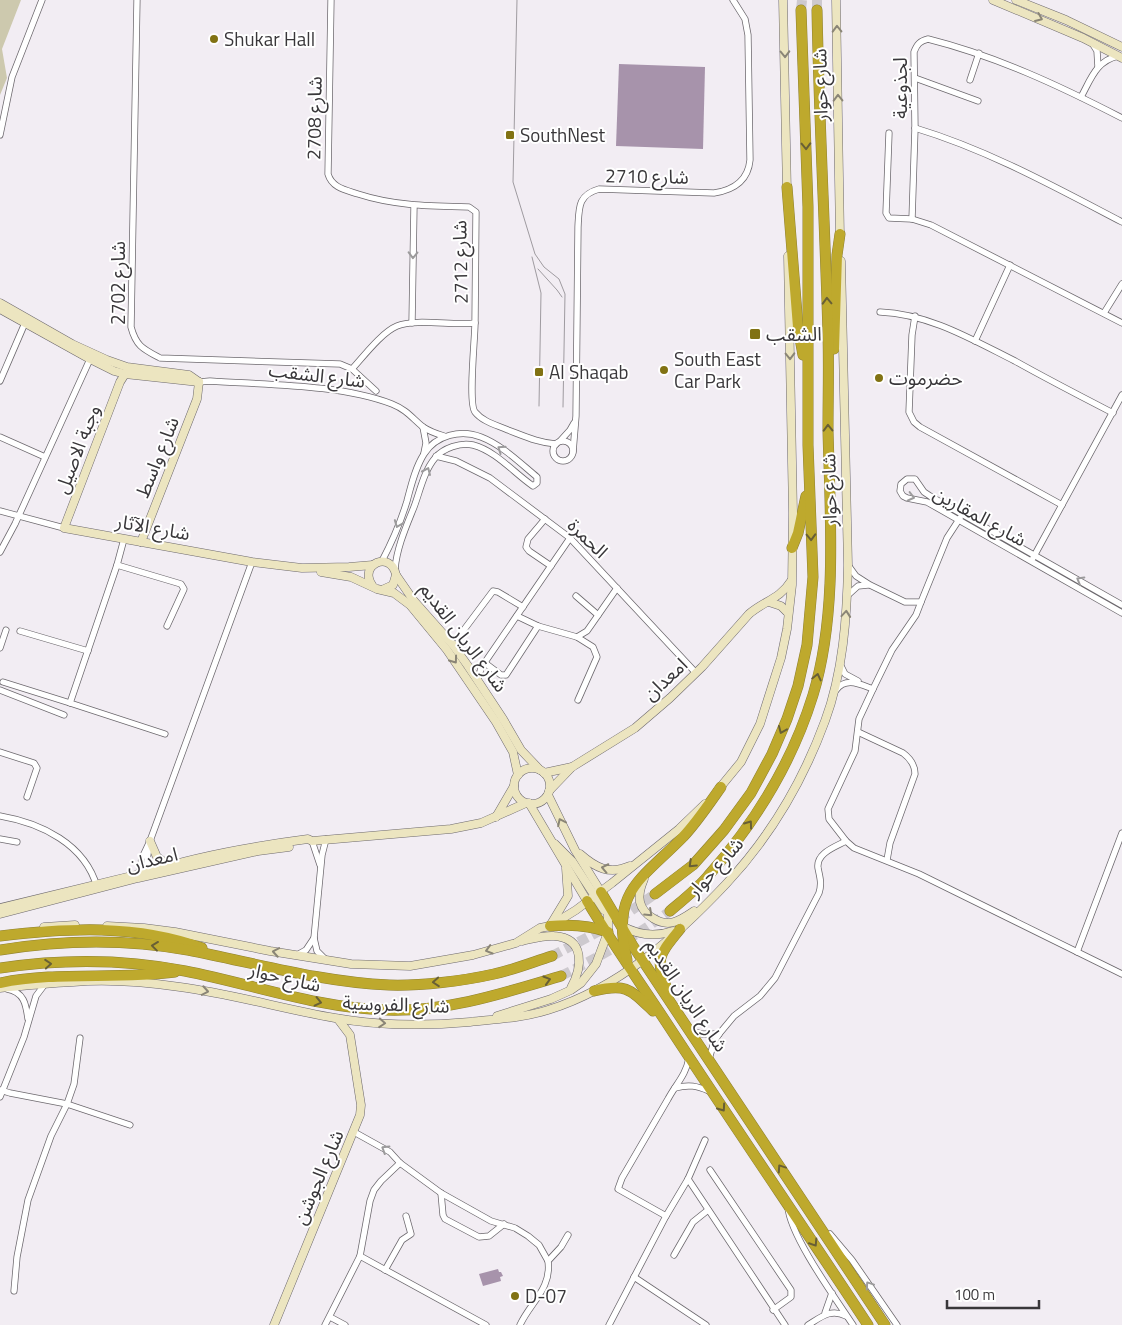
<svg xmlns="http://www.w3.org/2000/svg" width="1122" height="1325" font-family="'Titillium Web','Noto Sans Arabic',sans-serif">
  <rect width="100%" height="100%" fill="#f2edf3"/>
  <!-- green -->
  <path fill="#cdc9ae" d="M0,0H21L2,49L7,78L0,95Z"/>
  <!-- water -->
  <g fill="#a793ab">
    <path d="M619,64L705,67L703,149L616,146Z"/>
    <path d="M498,1269L499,1272H501L503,1276L500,1277L501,1281L483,1286L479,1274Z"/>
  </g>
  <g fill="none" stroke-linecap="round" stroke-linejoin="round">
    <!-- highway-tunnel -->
    <g stroke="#cdc9ce" stroke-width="10" stroke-dasharray="10 5" stroke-linecap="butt">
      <path d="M801,10L802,0"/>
      <path d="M817,10V0"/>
      <path d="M619,919L655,894"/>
      <path d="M552,956L607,927"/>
      <path d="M561,976C601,956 633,938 670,911"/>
    </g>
    <!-- street casing -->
    <g stroke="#6d696e" stroke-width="7">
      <g id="street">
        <path d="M137,0L131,327C136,346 143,349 160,358L340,364L352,369L376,391"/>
        <path d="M331,0L328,174C332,188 346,190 358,194C395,206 431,206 469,207L476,212L475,323C453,326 416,318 397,326C382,332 363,357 352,369"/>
        <path d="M1092,43L1097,51L1098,67"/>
        <path d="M915,78L978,101"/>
        <path d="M970,80L979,53"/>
        <path d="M1081,97C1091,79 1096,61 1118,56"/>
        <path d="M915,128C988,150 1055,187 1122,222"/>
        <path d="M889,133L886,213L889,218L912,219L931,225L1122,323"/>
        <path d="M0,135L12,77L42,0"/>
        <path d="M912,219L915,128L914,52C917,44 920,41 928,39C996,56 1060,86 1122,118"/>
        <path d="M880,312C929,314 971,339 1015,361C1047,379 1080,396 1113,413"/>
        <path d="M1104,313L1122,284"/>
        <path d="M915,316L912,335L909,412L914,422L920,427L1062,505"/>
        <path d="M412,323L414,206"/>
        <path d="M475,323C475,339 468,403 475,412C483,422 497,425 508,430C524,436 539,443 556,444"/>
        <path d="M975,341L1010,265"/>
        <path d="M0,381L25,323"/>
        <path d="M199,382L210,381C266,385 340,384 392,404C407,410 412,418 423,427C429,431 437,434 444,436"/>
        <path d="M423,427L426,443L424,453"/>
        <path d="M0,437L45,457"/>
        <circle cx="563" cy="451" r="10"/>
        <path d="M560,441L570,430L574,423"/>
        <path d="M573,452L576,416L578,227C579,207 578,195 599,189L714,193C734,190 748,181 750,160L748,35L745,19L733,0"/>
        <path d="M436,456L456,461L490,478L570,538L696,673"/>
        <path d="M0,511L64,528"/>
        <path d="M545,519L528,539L526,547L529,551L551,566"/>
        <path d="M124,539L117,565L70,703L165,734"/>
        <path d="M0,552L15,524L91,357"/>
        <path d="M1033,558L1122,395"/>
        <path d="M382,561C392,542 401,521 407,501C411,486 415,468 424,454C436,435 461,429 481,437C502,445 520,463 537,477V483L533,486C514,473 496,451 473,445C461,442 443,448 435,458C424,471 420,491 414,507C406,527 397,547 395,569"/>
        <path d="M117,565L181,584L184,589L167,626"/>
        <path d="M848,565L856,576L870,585L905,602H921L947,538L960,518"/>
        <path d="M848,595L858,586L868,585"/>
        <path d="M576,596L598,615"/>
        <path d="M1122,605L930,496L924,492L915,479H907L901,484L900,491L903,496L907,498L927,502L1122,613"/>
        <path d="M517,616L538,626L577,637L587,631L617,588"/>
        <path d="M20,631L88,651"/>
        <path d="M577,637L593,647L597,657L578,700"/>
        <path d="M0,648L6,630"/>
        <path d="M456,649L460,635L493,591L498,592L523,607"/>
        <path d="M485,663L501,675H506L538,626"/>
        <path d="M840,664L845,674L858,681"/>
        <path d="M478,680L481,668L570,538"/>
        <path d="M3,682L70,703"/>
        <path d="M873,689L859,719L855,751L828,809L829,819L846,841L854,848L919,874L1122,974"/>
        <path d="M0,690L64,715"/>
        <path d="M836,690C846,677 859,684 873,689L892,650L916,615L921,602"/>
        <path d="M858,732L903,753C911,759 915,765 915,774L890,843L887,860"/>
        <path d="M0,752L34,763L37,768L27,797"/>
        <path d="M0,816C41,823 85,844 97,887"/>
        <path d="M0,839L17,842"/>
        <path d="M312,841L320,865"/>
        <path d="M148,874L147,861L149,846"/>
        <path d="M138,877L142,858L150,841L252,562"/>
        <path d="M1077,952L1122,833"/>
        <path d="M297,955L306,950L314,938"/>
        <path d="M326,960L317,951L314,938L322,855L326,839"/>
        <path d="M7,989C24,992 26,1004 28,1019"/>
        <path d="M692,1031L702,1034H719"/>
        <path d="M709,1059L714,1042L719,1034L734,1016L760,996L775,978L819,893C822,883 820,878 818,868C816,853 835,847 846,841"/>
        <path d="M675,1088C689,1084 697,1086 709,1091"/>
        <path d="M0,1090L10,1093L67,1104L130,1125"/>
        <path d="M0,1097L24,1037L36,996L45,984"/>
        <path d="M354,1132L390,1152L400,1163L441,1193L491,1221L515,1228L528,1236L539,1245L548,1261"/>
        <path d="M710,1170L791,1290V1297L773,1310"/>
        <path d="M688,1179L785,1325"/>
        <path d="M441,1193L443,1215L445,1219L479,1237L489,1236L504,1224"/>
        <path d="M788,1207C790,1236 836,1299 853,1325"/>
        <path d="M666,1216L618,1189L622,1178C637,1152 653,1125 668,1099C676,1084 686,1075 689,1058"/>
        <path d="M830,1234L852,1260L897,1325"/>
        <path d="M674,1255L693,1222L708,1210"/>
        <path d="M360,1256L486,1325"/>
        <path d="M385,1270L402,1240L411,1234L406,1216"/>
        <path d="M634,1277L706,1325"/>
        <path d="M14,1291L17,1257L28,1200L51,1136L67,1104L74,1084L80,1038"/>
        <path d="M825,1313L832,1293"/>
        <path d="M330,1317L345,1325"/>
        <path d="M325,1325L360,1256L370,1201L374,1190L381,1181L400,1163"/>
        <path d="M520,1325C530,1303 552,1288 548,1261L561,1247L568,1235"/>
        <path d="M609,1325L666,1216L688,1179L705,1140"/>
        <path d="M808,1325C821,1317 831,1308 846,1316"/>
      </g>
    </g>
    <!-- secondary casing -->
    <g stroke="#6d696e" stroke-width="9">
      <g id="secondary">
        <path d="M783,0L787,192"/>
        <path d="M836,0L840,237"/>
        <path d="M993,0L1083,38L1122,58"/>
        <path d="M1016,0L1066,20L1122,47"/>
        <path d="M0,303L72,344L107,360L127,367L189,375L199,382"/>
        <path d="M0,309L90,359L114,371L125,374L199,382"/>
        <path d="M125,374L120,382L64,528L252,562L302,568L349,567L373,565"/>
        <path d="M141,542L197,399L199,382"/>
        <path d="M321,572L351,577L377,589L394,593L410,605L447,650L496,722L513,752L518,775"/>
        <path d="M396,575L414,601L453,645L468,666L503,719L521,750L540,770"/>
        <path d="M372,585C358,564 391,550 396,575L393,585L384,589"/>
        <path d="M769,602L781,606L788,613"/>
        <circle cx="532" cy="786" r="18"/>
        <path d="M544,773L572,767"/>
        <path d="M718,790L741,762L760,724L781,658L787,629L792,585L793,513L788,256"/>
        <path d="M549,791L572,767L635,728L670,698L702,667L749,614C764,601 780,599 791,581"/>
        <path d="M529,803L587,901"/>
        <path d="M496,817L514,786"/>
        <path d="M150,841L157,857L168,865"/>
        <path d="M555,844L572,861L604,910"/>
        <path d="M580,854C596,868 609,875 630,866"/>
        <path d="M644,879C641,886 638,894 640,902C643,915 661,926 674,922C681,920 688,915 694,911"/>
        <path d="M0,908L148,872C200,855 254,846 308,839L312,841L451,829L481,823L526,803"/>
        <path d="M0,914L138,878L258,851L289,847"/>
        <path d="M551,924L568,896L566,868"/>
        <path d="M107,926L144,928L175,932L270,951L351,964L410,966L473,955L516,943L540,928L550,926L576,910L612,883L679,829L705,804"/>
        <path d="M622,926C638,935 656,937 673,931"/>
        <path d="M44,927L75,925"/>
        <path d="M522,941C532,939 544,935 554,936C586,938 582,968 571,988"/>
        <path d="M0,988C24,986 49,983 73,982C108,979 145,982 180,987C233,994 283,1009 335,1018C380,1026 425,1026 470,1022C497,1019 522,1018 548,1010C619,988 676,937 726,884C769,838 803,781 825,721C843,673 847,617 848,565L841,261"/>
        <path d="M497,1016L551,999L571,990L581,983L596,964L608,932V915L601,892L575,850L548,795"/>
        <path d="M274,1325L360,1115L361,1105L350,1035L338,1019"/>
      </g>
    </g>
    <!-- highway casing -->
    <g stroke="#8f8132" stroke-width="11">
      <g id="highway">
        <path d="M787,187L798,327L803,355"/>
        <path d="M834,349L837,255L840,234"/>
        <path d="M792,548L798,533L806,496"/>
        <path d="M601,892L633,946L885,1325"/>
        <path d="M655,894L693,865L724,830L751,793L772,754L787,719L798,686L807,645L813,577L808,445V207L801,10"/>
        <path d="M587,901C612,943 641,984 668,1025C734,1126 802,1225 868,1325"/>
        <path d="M670,911C683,900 697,889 708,876C755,823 792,763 813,695C838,613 830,515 828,430C828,398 829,366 828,334C825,226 819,118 817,10"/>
        <path d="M550,926C570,924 589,925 608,932"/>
        <path d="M0,936C67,928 137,924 202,948"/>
        <path d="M0,950C61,940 127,939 188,950C255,963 321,982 389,985C421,986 463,981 494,974C513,970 533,962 552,956"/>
        <path d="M627,960C610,891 641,880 683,837C697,822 709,804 721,787"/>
        <path d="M0,968C61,959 125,959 185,971C252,984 317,1008 386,1010C446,1012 504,993 561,976"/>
        <path d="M0,983C58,971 117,980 175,972"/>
        <path d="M667,989C654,958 660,954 680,929"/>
        <path d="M594,991C626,983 630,989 653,1011"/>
      </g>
    </g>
    <!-- street -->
    <use href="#street" stroke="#fff" stroke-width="5.5"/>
    <!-- secondary -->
    <use href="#secondary" stroke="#ece5c0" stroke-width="8"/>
    <!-- highway -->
    <use href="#highway" stroke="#bea92d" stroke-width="10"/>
    <!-- tram -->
    <g stroke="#9f9ba0" stroke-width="1">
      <path d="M517,0L513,182L535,254L544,267L559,279L565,294L563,407"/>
      <path d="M532,257L541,293L539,406"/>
      <path d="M538,269L557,290L562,297"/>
    </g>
  </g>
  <!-- one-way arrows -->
  <defs><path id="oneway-chevron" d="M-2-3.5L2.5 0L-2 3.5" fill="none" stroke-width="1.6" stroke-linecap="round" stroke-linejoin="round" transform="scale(1.25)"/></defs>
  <g stroke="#8a8576">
    <use href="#oneway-chevron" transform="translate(1039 18) rotate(23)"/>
    <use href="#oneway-chevron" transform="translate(837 29) rotate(-91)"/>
    <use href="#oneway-chevron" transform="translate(785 54) rotate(89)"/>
    <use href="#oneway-chevron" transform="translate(838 98) rotate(-91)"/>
    <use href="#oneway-chevron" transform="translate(790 356) rotate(89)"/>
    <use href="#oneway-chevron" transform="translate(846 614) rotate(-85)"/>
    <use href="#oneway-chevron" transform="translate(454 660) rotate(54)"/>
    <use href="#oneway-chevron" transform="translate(561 822) rotate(-116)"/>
    <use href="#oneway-chevron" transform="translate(605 868) rotate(-168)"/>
    <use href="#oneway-chevron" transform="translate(649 913) rotate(43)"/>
    <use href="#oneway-chevron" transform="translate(489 950) rotate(164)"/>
    <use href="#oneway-chevron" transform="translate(276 952) rotate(-170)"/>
    <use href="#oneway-chevron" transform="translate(205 991) rotate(10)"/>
    <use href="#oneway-chevron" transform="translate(382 1023) rotate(4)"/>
  </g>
  <g stroke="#685f35">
    <use href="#oneway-chevron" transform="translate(806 146) rotate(88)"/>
    <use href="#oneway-chevron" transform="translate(827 301) rotate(-92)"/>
    <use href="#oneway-chevron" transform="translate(828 428) rotate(-91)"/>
    <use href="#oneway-chevron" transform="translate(811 537) rotate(88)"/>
    <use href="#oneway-chevron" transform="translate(817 677) rotate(-77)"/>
    <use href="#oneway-chevron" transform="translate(782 730) rotate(113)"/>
    <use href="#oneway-chevron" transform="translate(749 824) rotate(-54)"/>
    <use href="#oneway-chevron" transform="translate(692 864) rotate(136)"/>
    <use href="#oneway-chevron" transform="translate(155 946) rotate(-173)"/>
    <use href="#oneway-chevron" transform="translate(48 964) rotate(-4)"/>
    <use href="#oneway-chevron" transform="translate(547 980) rotate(-17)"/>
    <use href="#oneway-chevron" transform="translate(436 982) rotate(176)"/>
    <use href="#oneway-chevron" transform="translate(318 1002) rotate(13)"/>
    <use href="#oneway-chevron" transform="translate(722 1108) rotate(55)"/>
    <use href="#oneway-chevron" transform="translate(781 1168) rotate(-124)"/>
    <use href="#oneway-chevron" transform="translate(814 1243) rotate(57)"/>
  </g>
  <g stroke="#9c9b9c">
    <use href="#oneway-chevron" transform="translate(413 255) rotate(91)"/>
    <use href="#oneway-chevron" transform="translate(501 449) rotate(-145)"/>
    <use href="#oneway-chevron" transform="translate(427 471) rotate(-66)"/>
    <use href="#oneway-chevron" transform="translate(911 497) rotate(14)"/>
    <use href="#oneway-chevron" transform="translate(398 524) rotate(111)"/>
    <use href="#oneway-chevron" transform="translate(1080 580) rotate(-150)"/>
    <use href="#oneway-chevron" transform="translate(385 1149) rotate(-148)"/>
    <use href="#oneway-chevron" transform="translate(869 1285) rotate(-124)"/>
  </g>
  <!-- markers -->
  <g fill="#817213" stroke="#fff" stroke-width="2">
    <circle cx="214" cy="39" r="5"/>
    <rect x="505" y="130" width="10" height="10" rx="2.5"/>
    <rect x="749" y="328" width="12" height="12" rx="2.5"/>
    <circle cx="664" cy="370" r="5"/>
    <rect x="534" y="367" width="10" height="10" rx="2.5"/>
    <circle cx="879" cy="378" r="5"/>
    <circle cx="515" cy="1296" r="5"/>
  </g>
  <g text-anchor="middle" stroke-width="4" stroke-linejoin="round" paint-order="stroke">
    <!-- poi labels -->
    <g font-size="19" fill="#39373a" stroke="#fff" text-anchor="start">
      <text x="224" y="46">Shukar Hall</text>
      <text x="520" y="142">SouthNest</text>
      <text x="766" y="341">الشقب</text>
      <text x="674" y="366">South East<tspan x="674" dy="22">Car Park</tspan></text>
      <text x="549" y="379">Al Shaqab</text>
      <text x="889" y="385">حضرموت</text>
      <text x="525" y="1303">D-07</text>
    </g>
    <!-- street labels -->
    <g font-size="19" fill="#39373a" stroke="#fff">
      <text transform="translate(820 85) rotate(-91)" y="7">شارع حوار</text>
      <text transform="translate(900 88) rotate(-90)" y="7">لجذوعية</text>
      <text transform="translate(314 118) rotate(-89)" y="7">شارع 2708</text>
      <text transform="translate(647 176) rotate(1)" y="7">شارع 2710</text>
      <text transform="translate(460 262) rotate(-91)" y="7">شارع 2712</text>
      <text transform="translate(118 283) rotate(-90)" y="7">شارع 2702</text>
      <text transform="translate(317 375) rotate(7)" y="7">شارع الشقب</text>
      <text transform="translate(77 449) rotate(-69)" y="7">وجبة الاصيل</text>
      <text transform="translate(157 457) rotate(-68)" y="7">شارع واسط</text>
      <text transform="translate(829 490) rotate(-91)" y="7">شارع حوار</text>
      <text transform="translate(980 516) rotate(29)" y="7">شارع المقارين</text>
      <text transform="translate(153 527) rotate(10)" y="7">شارع الآثار</text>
      <text transform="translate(588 538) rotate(44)" y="7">الحمرة</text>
      <text transform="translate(464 637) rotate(53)" y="7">شارع الريان القديم</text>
      <text transform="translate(665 679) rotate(-43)" y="7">امعدان</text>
      <text transform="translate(152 859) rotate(-13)" y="7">امعدان</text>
      <text transform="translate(715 867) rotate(-48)" y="7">شارع حوار</text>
      <text transform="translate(285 977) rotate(13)" y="7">شارع حوار</text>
      <text transform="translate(687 995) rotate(56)" y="7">شارع الريان القديم</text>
      <text transform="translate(396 1004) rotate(2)" y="7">شارع الفروسية</text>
      <text transform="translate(318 1177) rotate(-67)" y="7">شارع الجوشن</text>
    </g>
  </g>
  <!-- scale -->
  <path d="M947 1300v8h92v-8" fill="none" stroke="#39373a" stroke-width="2.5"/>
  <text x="954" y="1300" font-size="15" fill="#39373a" stroke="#ffffff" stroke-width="4" paint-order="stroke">100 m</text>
</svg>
